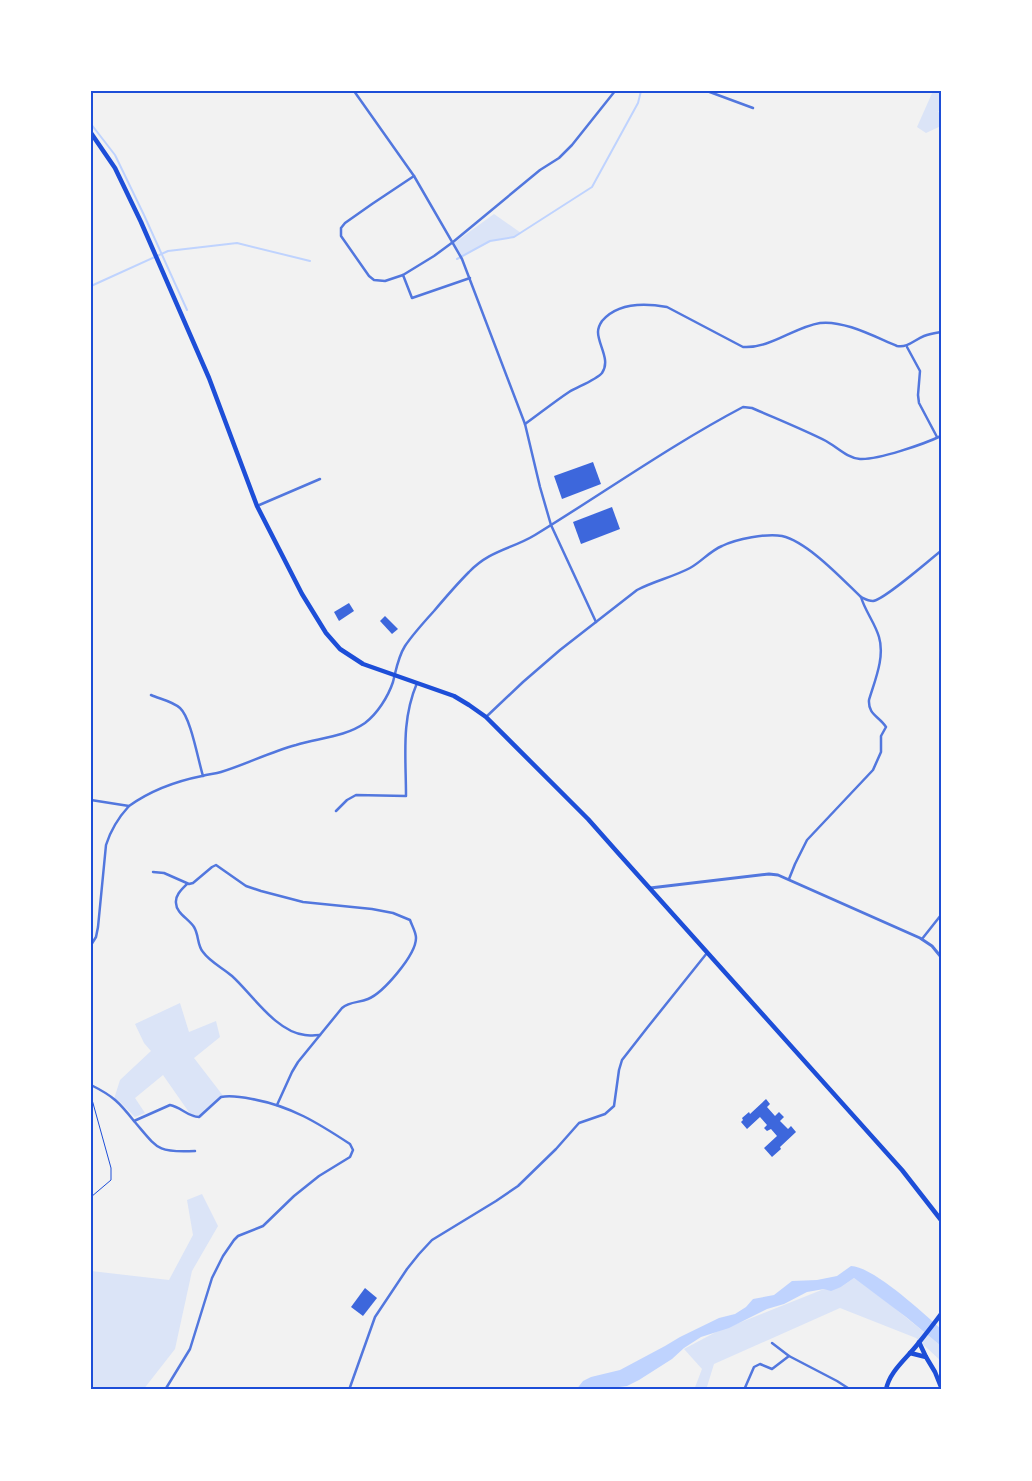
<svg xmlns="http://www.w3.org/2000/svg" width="1032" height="1481" font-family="'Titillium Web',sans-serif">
  <rect width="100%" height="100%" fill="#f2f2f2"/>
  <!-- green -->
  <g fill="#dbe4f7">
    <path d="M933,91H941V106L938,112L941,113V126L926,133L917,127Z"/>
    <path d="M494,214L521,233L514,237L490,241L462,257L454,243Z"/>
    <path d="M180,1003L189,1032L216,1021L220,1037L194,1058L224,1097L218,1100L201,1118H193L163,1075L135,1098L145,1113L135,1117L120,1102L114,1099L120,1080L151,1051L144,1043L135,1024Z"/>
    <path d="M202,1194L218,1226L192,1271L175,1349L143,1390H91V1271L169,1280L193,1235L187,1200Z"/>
    <path d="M854,1278L892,1306L941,1346V1361L916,1338L840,1308L714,1364L706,1390H694L702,1369L684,1349L716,1332L824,1289L841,1287Z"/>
  </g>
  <!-- water -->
  <path fill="#bfd3fe" d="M851,1266C874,1267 923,1313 941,1329V1346L906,1317L854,1278L841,1287L831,1291L824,1289L807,1292L784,1304L767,1309L729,1328L701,1337L684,1348L672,1359L639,1380L627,1386L594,1390H576L583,1381L591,1377L620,1370L665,1346L680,1337L719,1318L735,1314L746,1307L753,1299L774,1295L792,1281L817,1280L837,1276Z"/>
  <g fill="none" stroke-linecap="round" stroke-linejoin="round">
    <!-- stream -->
    <g stroke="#bfd3fe" stroke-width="2">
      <path d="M91,124L115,155L144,215L187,310"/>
      <path d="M457,259L490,241L514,237L592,187L638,103L641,91"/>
      <path d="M91,286L168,251L237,243L310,261"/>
    </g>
  </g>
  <!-- building -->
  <g fill="#3d67dc">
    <path d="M593,462L601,484L562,499L554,476Z"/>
    <path d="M612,507L620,529L581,544L573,522Z"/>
    <path d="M349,603L354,611L339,621L334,612Z"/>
    <path d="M385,616L398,629L392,634L380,621Z"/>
    <path d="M766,1099L770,1104L767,1107L775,1116L779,1112L784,1117L780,1121L788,1129L791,1126L796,1132L780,1147L781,1149L772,1157L764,1148L777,1136L771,1129L767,1131L764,1128L767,1125L760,1117L747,1129L741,1122L743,1120L742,1118L749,1112L750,1114Z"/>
    <path d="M365,1288L377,1298L363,1316L351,1307Z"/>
  </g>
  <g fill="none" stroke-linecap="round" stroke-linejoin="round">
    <!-- path -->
    <path stroke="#1d4ed8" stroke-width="1" d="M91,1096L111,1168V1180L91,1197"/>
    <!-- minor -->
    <g stroke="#5277de" stroke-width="2.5">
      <path d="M354,91L414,176L462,259L525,424L540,487L551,525L596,622"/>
      <path d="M707,91L753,108"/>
      <path d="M414,176L372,204L345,223L341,228V236L369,276L374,280L385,281L403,275L434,256L453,242L540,170L559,158L572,145L615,91"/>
      <path d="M403,275L412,298L470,278"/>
      <path d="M907,347L920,371L918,395L919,403L937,437"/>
      <path d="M525,424C539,414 554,402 569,392C577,387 596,380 602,373C611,360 598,345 598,332C598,328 600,324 602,321C618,302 645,303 667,307L743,347C770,349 794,327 820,323C844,320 875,337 897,346C908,348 914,340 924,336C929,334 935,333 941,332"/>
      <path d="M257,506L320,479"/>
      <path d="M151,695C160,699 172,701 180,708C191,718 198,760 203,776"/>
      <path d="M486,717L523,682L560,650L637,590C654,581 673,577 690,568C701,562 710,551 722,546C736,539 767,533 782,536C808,542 842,579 861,597C865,599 868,601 873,601C884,600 929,560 941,551"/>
      <path d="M91,800L129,806C150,791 177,781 202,776C208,774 215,774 221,772C247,764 270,752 296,745C319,738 345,737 365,723C377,714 388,697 393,682C396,670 398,657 405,646C413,634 424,622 434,611C445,598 457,584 469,572C490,550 512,549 535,535C605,492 671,445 743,407L752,408C777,419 802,429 826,441C837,447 847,458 860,459C878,460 924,444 941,436"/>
      <path d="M336,811L347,800L356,795L406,796C406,756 401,721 417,683"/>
      <path d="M153,872L164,873L189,884L193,883L212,867L216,865L246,886L261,891L303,902L372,909L393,913L410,920C412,926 416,932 416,938C416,955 383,993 368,999C359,1003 350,1001 342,1008L298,1062L292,1072L277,1105"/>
      <path d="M789,879L795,864L807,840L873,770L881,752V736L886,727C879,716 868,715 869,700C875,680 885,657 879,637C875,623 865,611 861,597"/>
      <path d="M187,884C182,889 175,895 176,903C176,913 189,919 194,927C199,935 197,945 203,952C210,962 223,968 232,976C252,994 276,1032 305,1035C310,1036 315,1035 320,1035"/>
      <path d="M922,939L941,915"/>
      <path d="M91,945L96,937L98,927L106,845C111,829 118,818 129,806"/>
      <path d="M91,1085C113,1096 119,1102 134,1121L170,1105C181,1107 188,1117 199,1117L221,1097C231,1095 242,1097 252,1099C291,1106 318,1123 350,1144L353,1150L350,1157L319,1176L294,1196L263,1226L238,1236L234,1240L223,1256L212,1278L190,1349L165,1390"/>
      <path d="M134,1121C158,1149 157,1153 195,1151"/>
      <path d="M772,1343L789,1356L837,1381L851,1390"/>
      <path d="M349,1390L375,1317L407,1269L419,1254L432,1240L496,1201L518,1186L556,1149L579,1123L605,1114L614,1106L619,1070L622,1060L647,1028L707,953"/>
      <path d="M744,1390L754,1367L760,1364L772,1369L789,1356"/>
    </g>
    <!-- tertiary -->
    <g stroke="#5277de" stroke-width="3">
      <path d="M650,888L769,874L778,875L920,938L932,946L941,957"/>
      <path d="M880,1390L886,1388"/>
    </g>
    <!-- trunk -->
    <g stroke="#1d4ed8" stroke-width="4.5">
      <path d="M91,133L115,168L141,222L209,378L257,506L302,594L326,633L340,649L363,664L454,696L469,705L486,717L588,819L619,854L902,1170L941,1220"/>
      <path d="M919,1342L926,1357"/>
      <path d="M910,1353L926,1357L935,1372L941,1387"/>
      <path d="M886,1390C889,1372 906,1359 917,1345C925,1335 933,1325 941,1314"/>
    </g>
  </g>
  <!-- border -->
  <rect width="1032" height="1481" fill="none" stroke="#ffffff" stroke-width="185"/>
  <rect x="92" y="92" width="848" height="1296" fill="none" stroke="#1d4ed8" stroke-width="2"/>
</svg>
